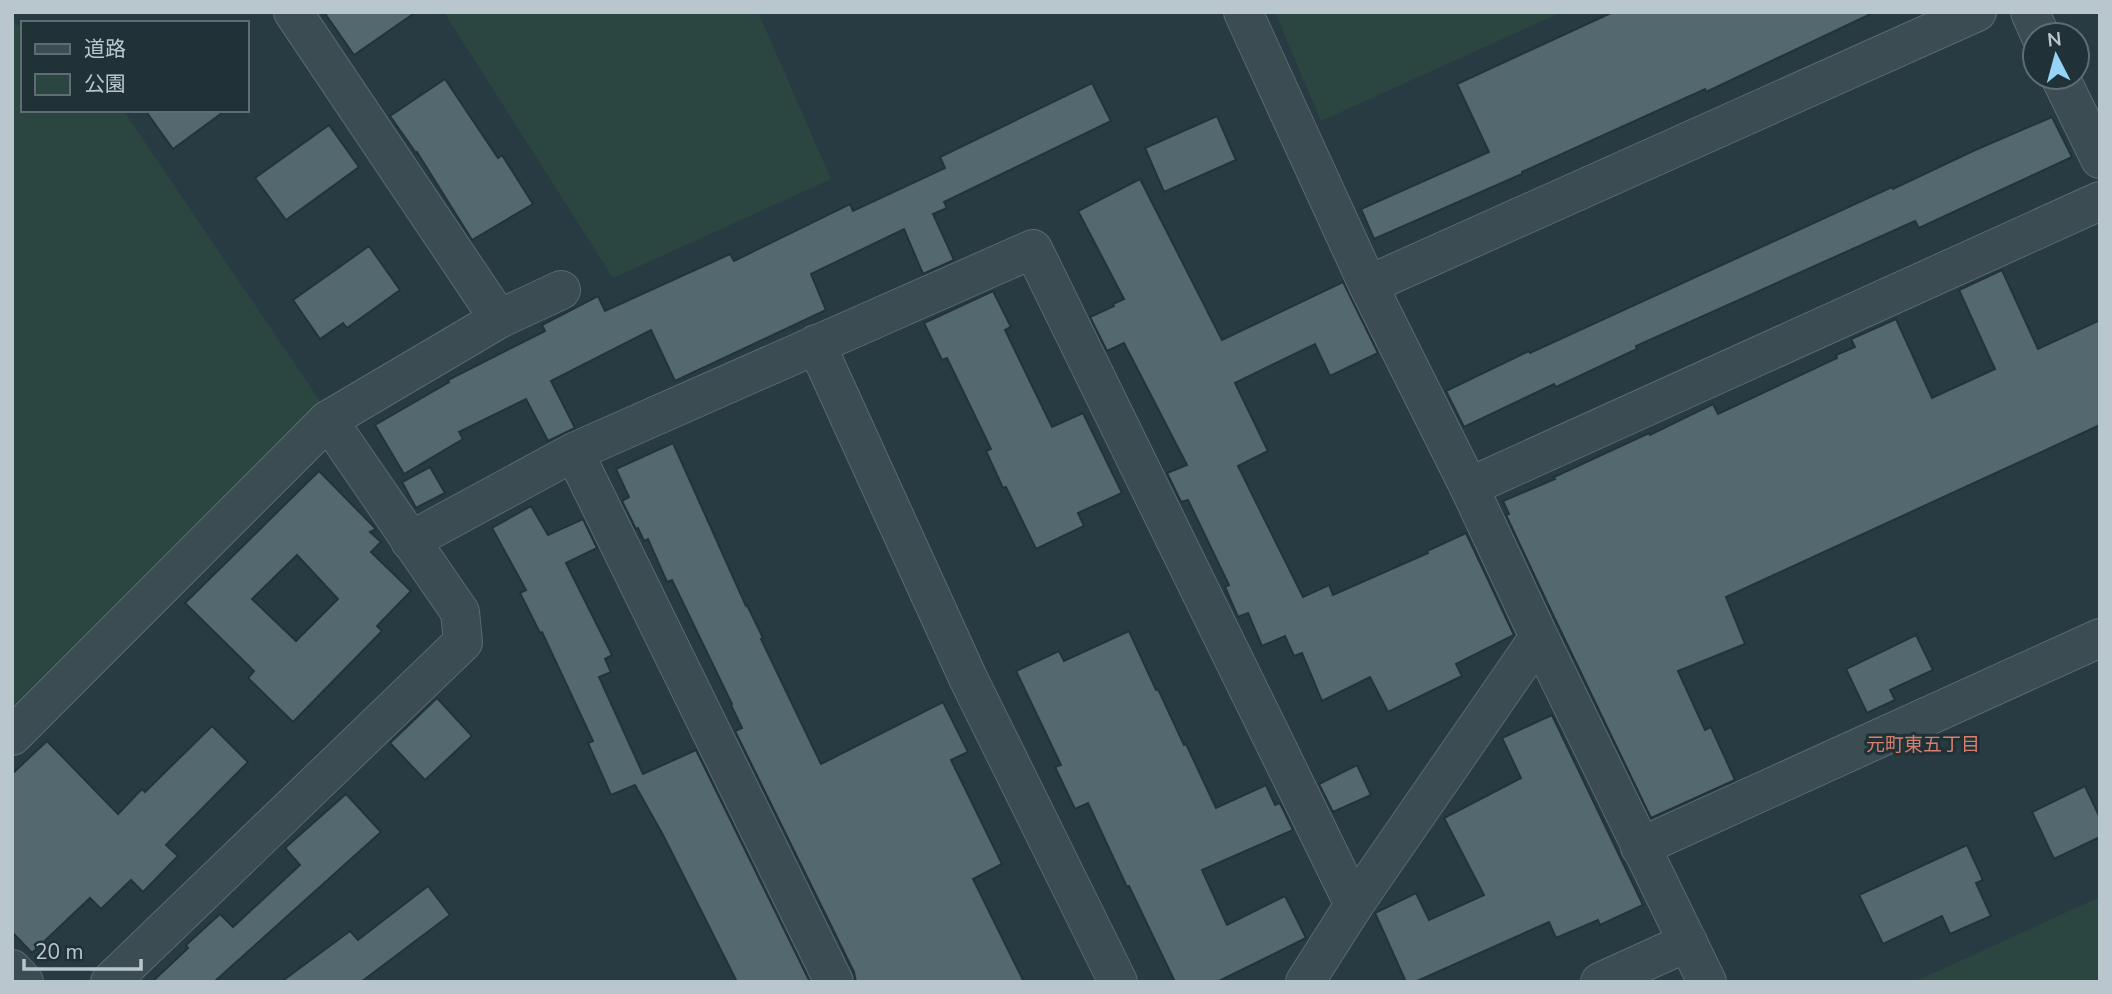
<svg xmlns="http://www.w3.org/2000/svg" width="2112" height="994" font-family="'Nunito Sans','Noto Sans JP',sans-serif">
  <rect width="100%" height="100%" fill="#283b43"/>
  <!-- green -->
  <g fill="#2b4641">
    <path d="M444,12H758L831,179L613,278Z"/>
    <path d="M1275,12H1562L1321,121Z"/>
    <path d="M12,20L23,29V110H123L320,401L12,707Z"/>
    <path d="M2100,897V982H1914Z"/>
  </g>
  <!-- building -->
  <g fill="#546870" stroke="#23333a" stroke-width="2" fill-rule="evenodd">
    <path d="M324,12H416L354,55Z"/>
    <path d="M1613,12H1875L1706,92L1705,89L1522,172V174L1374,239L1361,209L1489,152L1457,84Z"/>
    <path d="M445,79L498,158L502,155L533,204L472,240L417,152L416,153L390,116Z"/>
    <path d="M1092,83L1111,121L944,202L947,208L933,214L954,260L923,274L904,229L811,274L826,310L675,381L651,330L551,381L575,428L548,441L526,399L459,432L463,439L404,474L375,425L449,382L448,380L545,331L542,325L598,296L605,311L730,254L734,261L850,204L853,211L945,168L940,157Z"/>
    <path d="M145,110H226L173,149Z"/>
    <path d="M1217,116L1236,160L1164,192L1145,148Z"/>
    <path d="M2052,117L2072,157L1919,228L1915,221L1636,346L1637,349L1556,387L1554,384L1464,427L1446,391L1529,351L1530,353L1892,187L1893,189L1973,151Z"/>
    <path d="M329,125L359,167L286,220L255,178Z"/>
    <path d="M1140,179L1222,340L1343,282L1378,353L1330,376L1315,344L1235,383L1268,451L1238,466L1303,597L1329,585L1333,595L1428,553L1427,551L1466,533L1514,635L1456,664L1462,676L1388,712L1370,677L1322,701L1302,653L1294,656L1285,636L1262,646L1248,613L1238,617L1225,587L1229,585L1188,500L1181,502L1167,473L1187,465L1124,343L1107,351L1090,317L1114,306L1113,304L1124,299L1078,211Z"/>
    <path d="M369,246L400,290L347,328L343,323L320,339L293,300Z"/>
    <path d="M2002,270L2038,349L2100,320V425L1726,597L1745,644L1678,671L1705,730L1711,727L1735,780L1651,818L1554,617L1506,515L1509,514L1503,501L1555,479L1554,477L1649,433L1650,435L1713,404L1718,414L1837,358L1836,355L1855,347L1851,339L1896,319L1932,398L1995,369L1959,290Z"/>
    <path d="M993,291L1011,327L1005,330L1052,427L1083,413L1122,493L1078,513L1084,526L1036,549L1006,487L1003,488L986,451L991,449L947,358L942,360L924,323Z"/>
    <path d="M673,443L746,606L747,605L763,638L761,639L821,764L943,702L968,752L951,760L1002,864L973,879L1024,982H856L854,972L735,731L742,728L731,705L732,704L672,580L667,582L648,539L644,541L638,528L636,529L622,501L629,497L616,469Z"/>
    <path d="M430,467L445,493L416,508L402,482Z"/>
    <path d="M319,471L376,529L370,532L381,542L371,552L411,591L377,626L382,631L293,722L248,678L254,671L185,603ZM297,555L338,599L296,641L252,599Z"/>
    <path d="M531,506L548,535L583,519L597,548L566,563L612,655L605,659L611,672L599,677L643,774L696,750L810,982H737L663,835L635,785L611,795L588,743L593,741L542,632L540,633L520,593L526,590L492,528Z"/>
    <path d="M1129,631L1156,690L1158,689L1184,745L1186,744L1216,808L1266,785L1275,805L1280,803L1293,830L1202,870L1227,925L1285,896L1306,938L1217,982H1175L1129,886L1127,887L1088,803L1075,809L1055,767L1061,765L1016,671L1059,651L1064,661Z"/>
    <path d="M1916,635L1933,670L1890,690L1895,700L1867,713L1846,669Z"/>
    <path d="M437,698L472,736L425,780L390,743Z"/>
    <path d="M1552,715L1643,905L1600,925L1598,920L1556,938L1549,922L1415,982H1406L1375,913L1416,893L1429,920L1484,895L1444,818L1521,778L1502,738Z"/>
    <path d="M212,726L248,762L166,845L178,856L143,892L131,880L101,909L90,898L32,953L12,932V774L47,741L118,814L142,789L145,792Z"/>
    <path d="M1357,765L1371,795L1333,812L1319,784Z"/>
    <path d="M2085,786L2100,818V837L2054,859L2032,812Z"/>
    <path d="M346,794L381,832L214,982H152L188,948L186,945L220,914L233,927L300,865L285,848Z"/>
    <path d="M1967,845L1983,880L1976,883L1991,916L1950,934L1942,916L1883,944L1859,895Z"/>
    <path d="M428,886L450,915L361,982H281L350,931L358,940Z"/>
  </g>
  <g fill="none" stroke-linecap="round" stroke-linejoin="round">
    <!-- street casing -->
    <g stroke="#5b6970" stroke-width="40">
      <g id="street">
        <path d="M293,12L499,319L328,420"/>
        <path d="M1243,12L1368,285L1469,487L1539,637L1707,982"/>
        <path d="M2030,12L2040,35"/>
        <path d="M2060,77L2100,159"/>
        <path d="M1368,285L1977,12"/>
        <path d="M499,319L561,290"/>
        <path d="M816,344L968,678L1118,982"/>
        <path d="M574,452L834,982"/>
        <path d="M1469,487L2100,201"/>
        <path d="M410,541L574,452L1033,249L1354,905L1539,637"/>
        <path d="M12,736L328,420L460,612L463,642L110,982"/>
        <path d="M1640,847L2100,638"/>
        <path d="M12,969L24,982"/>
        <path d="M1305,982L1354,905"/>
        <path d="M1600,982L1688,942"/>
      </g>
    </g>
    <!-- street -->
    <use href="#street" stroke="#3c4c53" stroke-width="38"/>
  </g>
  <g text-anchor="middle" stroke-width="6" stroke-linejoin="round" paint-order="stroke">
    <!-- neighbourhood labels -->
    <g font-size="19" fill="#d57e6c" stroke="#213138">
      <text x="1923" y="751">元町東五丁目</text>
    </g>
  </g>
  <!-- border -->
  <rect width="2112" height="994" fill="none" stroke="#bac6cd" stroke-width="28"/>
  <!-- legend -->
  <rect x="21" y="21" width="228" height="91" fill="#213138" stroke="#5e6d74" stroke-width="2"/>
  <rect x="35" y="44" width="35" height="10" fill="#3c4c53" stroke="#5e6d74" stroke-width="2"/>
  <text x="84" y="56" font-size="21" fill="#bac6cd">道路</text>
  <rect x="35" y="74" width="35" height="21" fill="#2b4641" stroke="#5e6d74" stroke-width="2"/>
  <text x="84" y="91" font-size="21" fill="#bac6cd">公園</text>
  <!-- north arrow -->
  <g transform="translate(2056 56) rotate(354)"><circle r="33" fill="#213138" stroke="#5e6d74" stroke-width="2"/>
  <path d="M0-5L12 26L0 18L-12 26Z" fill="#95d4f7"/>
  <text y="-10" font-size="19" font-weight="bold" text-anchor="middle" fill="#bac6cd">N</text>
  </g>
  <!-- scale -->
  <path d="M24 959v10h117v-10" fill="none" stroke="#bac6cd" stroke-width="3.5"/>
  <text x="35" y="959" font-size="21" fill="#bac6cd" stroke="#213138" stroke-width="5" paint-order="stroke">20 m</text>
</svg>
